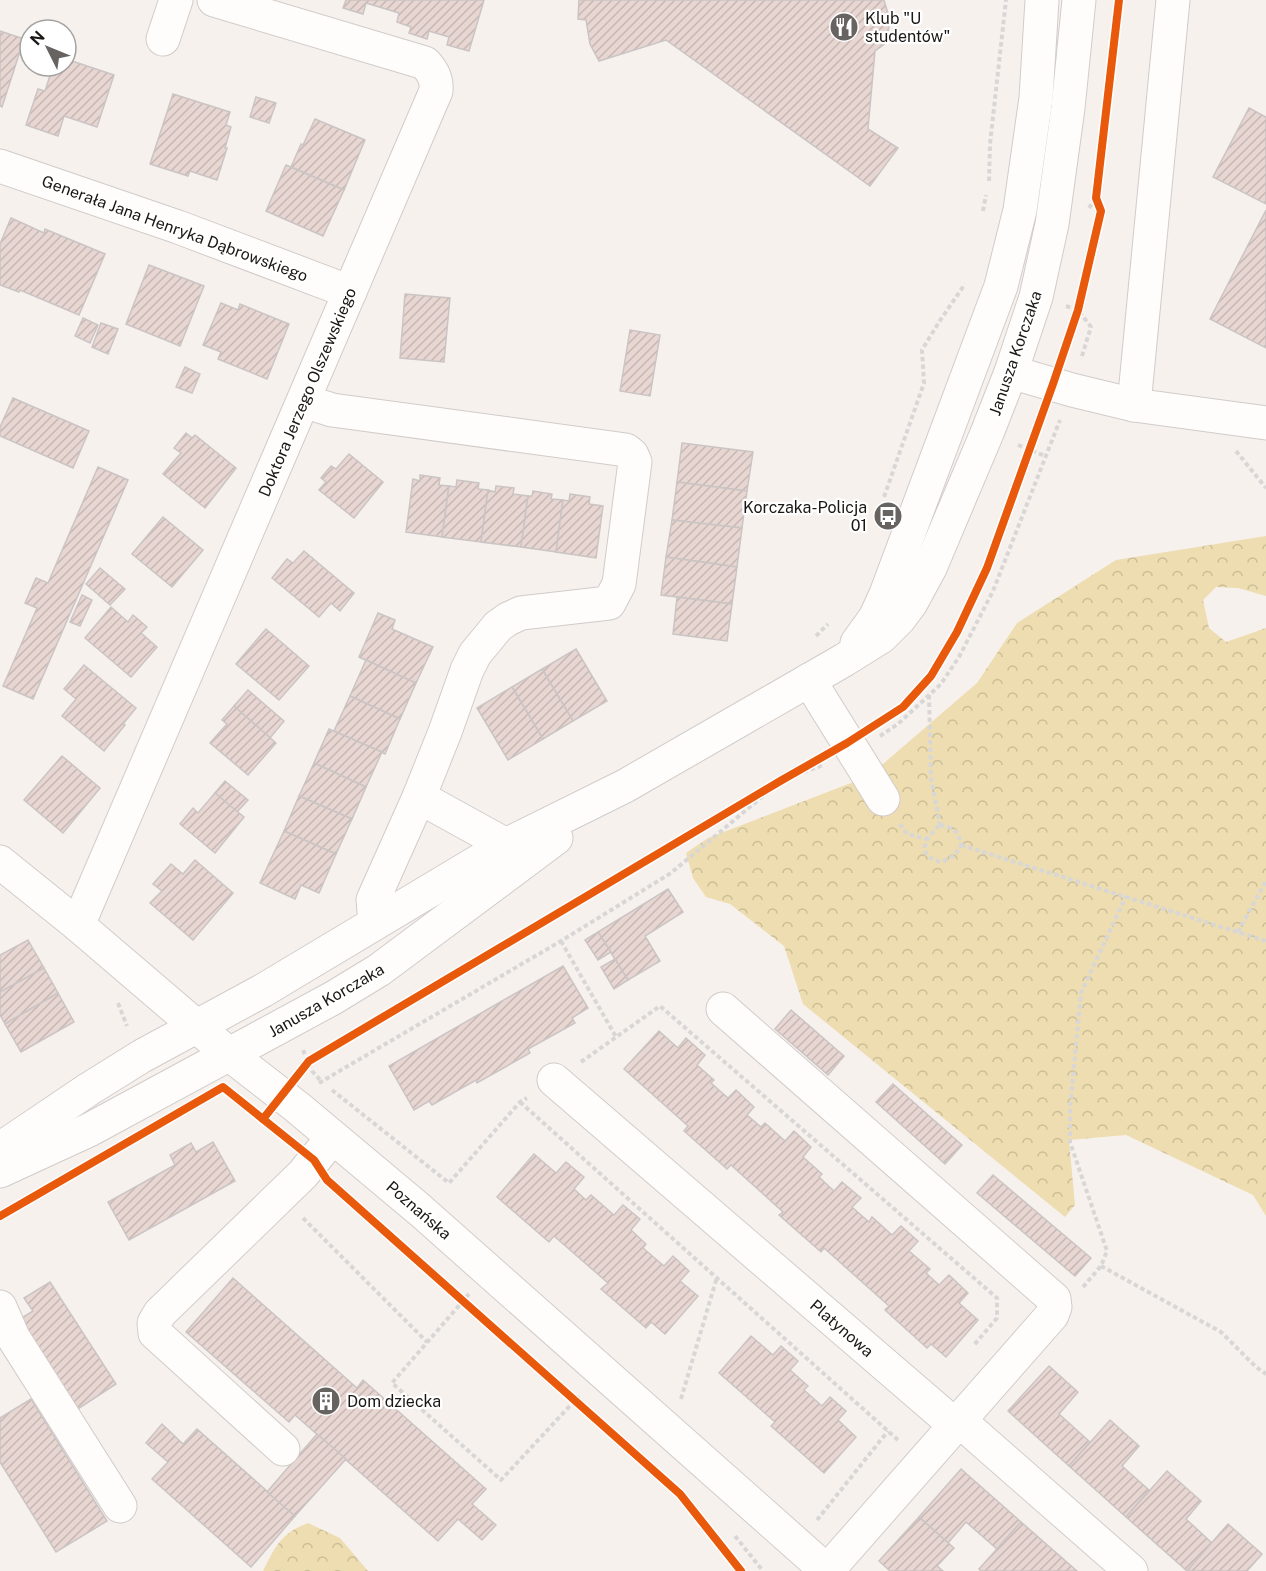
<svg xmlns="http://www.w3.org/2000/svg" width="1266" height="1571" font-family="'Public Sans',sans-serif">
  <defs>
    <pattern id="forest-crowns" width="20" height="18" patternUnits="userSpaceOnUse" patternTransform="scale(1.5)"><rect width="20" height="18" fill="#edddb0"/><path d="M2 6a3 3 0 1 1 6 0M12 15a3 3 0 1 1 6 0" fill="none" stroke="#cbbd96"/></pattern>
    <pattern id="building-hatch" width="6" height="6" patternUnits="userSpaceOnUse" patternTransform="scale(1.5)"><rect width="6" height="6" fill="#e8d6d2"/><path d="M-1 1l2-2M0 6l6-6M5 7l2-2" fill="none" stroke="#c6b7b3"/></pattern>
  </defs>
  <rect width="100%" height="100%" fill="#f7f1ee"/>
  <!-- forest -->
  <g fill="url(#forest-crowns)">
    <path d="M1266,536V596L1238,588L1216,587L1203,600L1209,628L1226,642L1266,628V1216L1253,1195L1126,1135L1069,1140L1075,1205L1065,1217L803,1004L784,946L730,904L706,897L693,878L686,853L708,838L869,776L977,683L1017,623L1116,560Z"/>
    <path d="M308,1523L340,1538L368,1571H263C275,1547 281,1533 308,1523Z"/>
  </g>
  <!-- building -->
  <g fill="url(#building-hatch)" stroke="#cac5c4" stroke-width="1.5">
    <path d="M346,0H484L469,51L447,45L449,37L429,31L427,39L409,33L411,27L397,22L399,13L366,3L363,14L343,8Z"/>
    <path d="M579,0H884L890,20L886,43L875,51L868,129L898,148L870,186L666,40L599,61L590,44L586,20L578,19Z"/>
    <path d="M0,31L24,39L2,107L0,106Z"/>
    <path d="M66,59L114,75L97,127L64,116L58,136L26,125L38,89L45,91L53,66H66Z"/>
    <path d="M173,94L230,112L226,125L231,127L225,148H227L217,180L190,171L188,176L150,164Z"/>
    <path d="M256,97L276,103L269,123L250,117Z"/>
    <path d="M1249,108L1266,117V204L1213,177Z"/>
    <path d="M315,119L365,140L344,190L291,167L301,144L303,145Z"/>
    <path d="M286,165L344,190L323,236L266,211Z"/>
    <path d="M1266,210V348L1210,319Z"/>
    <path d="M11,218L44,233L45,229L105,254L79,315L20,290L19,292L0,285V244Z"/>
    <path d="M149,265L204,286L180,346L126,324Z"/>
    <path d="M405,294L450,298L444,362L400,358Z"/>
    <path d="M221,303L238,310L240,304L289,324L267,379L218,359L221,352L203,345Z"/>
    <path d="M83,318L98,325L90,343L75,336Z"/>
    <path d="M101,323L118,329L108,354L92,347Z"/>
    <path d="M630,330L660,335L650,396L620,391Z"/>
    <path d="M185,367L200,374L192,393L176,387Z"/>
    <path d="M13,398L89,431L73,468L0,436V427Z"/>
    <path d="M186,433L192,438L195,435L236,468L205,508L163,474L181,453L174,448Z"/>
    <path d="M682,443L753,452L747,491L677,482Z"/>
    <path d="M349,454L383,482L354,518L319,490L326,482L321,478L331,466L336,469Z"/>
    <path d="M98,467L128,480L33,699L3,686L37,608L25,603L36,578L48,583Z"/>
    <path d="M420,475L440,478L439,485L449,486L442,537L406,532L413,479L420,481Z"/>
    <path d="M457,480L479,483L478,489L488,490L481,542L442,537L449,486L456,487Z"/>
    <path d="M677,482L747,491L742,528L672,520Z"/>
    <path d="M496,486L514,488L513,494L528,496L521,547L481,542L488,490L495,492Z"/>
    <path d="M533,491L552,494L551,499L563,500L556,552L521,547L528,496H532Z"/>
    <path d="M570,494L590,497L589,504L603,506L596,558L556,552L563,500L569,501Z"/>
    <path d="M163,517L203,550L172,587L132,554Z"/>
    <path d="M672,520L742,528L737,567L666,557Z"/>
    <path d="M304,551L354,593L340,611L331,603L319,617L272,578L287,559L293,563Z"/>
    <path d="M666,557L737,567L732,604L661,595Z"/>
    <path d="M100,568L125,589L110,605L86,584Z"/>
    <path d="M82,595L92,600L80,626L70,622Z"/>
    <path d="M677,597L732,604L727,641L673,634Z"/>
    <path d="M111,607L128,622L133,615L147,627L141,633L157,647L131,677L85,638Z"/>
    <path d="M378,613L395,620L392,629L433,647L416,683L359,657Z"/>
    <path d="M266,629L309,666L279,700L236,664Z"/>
    <path d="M576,649L607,701L573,721L542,669Z"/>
    <path d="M366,660L416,683L400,719L350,696Z"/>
    <path d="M84,665L136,708L123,724L125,725L104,751L62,716L76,699L64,689Z"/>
    <path d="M542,669L573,721L543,739L512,687Z"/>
    <path d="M512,687L543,739L508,760L477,708Z"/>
    <path d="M248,690L284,721L270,738L234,706Z"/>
    <path d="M350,696L400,719L385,754L334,731Z"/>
    <path d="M234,706L276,743L248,775L210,743L227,724L222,720Z"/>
    <path d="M329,729L382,752L366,787L314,763Z"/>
    <path d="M62,756L100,788L63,833L24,800Z"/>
    <path d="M314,763L366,787L352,819L299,796Z"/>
    <path d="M225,781L248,800L237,812L215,793Z"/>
    <path d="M215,793L244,817L215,853L180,824L193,808L198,813Z"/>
    <path d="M299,796L352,819L336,854L284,831Z"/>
    <path d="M284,831L336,854L319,893L301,885L295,899L260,883Z"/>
    <path d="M195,860L233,893L193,940L150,903L162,891L153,884L171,864L183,874Z"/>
    <path d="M668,889L683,912L645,936L660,961L628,980L598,932Z"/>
    <path d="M598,932L611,952L598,960L585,940Z"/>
    <path d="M28,940L44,968L0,992V955Z"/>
    <path d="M615,959L628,980L614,989L601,967Z"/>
    <path d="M563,966L588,1008L572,1018L575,1023L528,1049L530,1053L477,1083L476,1080L432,1105L429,1101L414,1110L389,1066Z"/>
    <path d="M44,968L58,993L5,1024L0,1015V992Z"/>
    <path d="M58,993L74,1022L21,1052L5,1024Z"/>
    <path d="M791,1010L844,1056L828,1075L775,1029Z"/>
    <path d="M659,1031L678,1048L686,1038L705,1055L697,1065L714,1080L711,1083L728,1098L736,1090L754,1107L747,1115L761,1127L765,1123L785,1141L794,1131L811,1147L803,1157L822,1174L819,1177L834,1191L842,1182L861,1198L852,1207L869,1222L872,1217L892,1235L901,1226L918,1241L909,1251L930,1269L926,1273L939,1285L949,1275L968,1293L959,1303L978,1320L946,1357L931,1344L927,1348L885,1310L889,1306L824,1248L821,1252L779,1215L783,1212L731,1165L727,1169L684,1131L688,1126L624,1069Z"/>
    <path d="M893,1084L962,1145L945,1164L876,1102Z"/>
    <path d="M213,1142L235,1181L129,1240L108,1202L175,1165L170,1155L191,1143L196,1152Z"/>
    <path d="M534,1154L556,1173L566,1162L584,1177L574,1189L586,1200L591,1195L614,1215L623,1205L640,1219L631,1230L646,1244L643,1248L664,1266L673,1256L689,1271L680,1281L698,1296L665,1334L651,1322L646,1328L601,1289L608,1283L554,1236L549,1242L497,1197Z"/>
    <path d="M993,1175L1091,1258L1075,1276L977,1193Z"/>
    <path d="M233,1278L357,1388L363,1380L486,1489L472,1504L496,1525L482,1540L458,1519L438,1541L295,1415L289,1422L186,1332Z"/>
    <path d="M50,1282L116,1384L78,1409L20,1319L33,1311L24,1298Z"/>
    <path d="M751,1336L773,1355L781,1346L798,1361L790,1370L808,1386L804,1390L822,1406L830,1397L846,1411L838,1420L856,1437L824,1473L771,1426L775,1422L719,1373Z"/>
    <path d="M1049,1366L1078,1392L1059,1414L1090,1442L1069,1466L1008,1411Z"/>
    <path d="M31,1399L107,1521L56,1552L0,1462V1418Z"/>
    <path d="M1110,1420L1139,1446L1122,1466L1149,1490L1126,1517L1069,1466Z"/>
    <path d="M162,1424L183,1444L197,1429L295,1516L251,1567L152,1479L168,1462L146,1443Z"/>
    <path d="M317,1434L346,1459L295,1516L267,1492Z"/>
    <path d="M961,1469L1021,1522L997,1549L966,1522L948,1543L919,1517Z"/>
    <path d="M1167,1471L1201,1501L1186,1519L1212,1543L1187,1571L1126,1517Z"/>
    <path d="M919,1517L954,1548L937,1566L943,1571H890L879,1561Z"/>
    <path d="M1021,1522L1077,1571H981L979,1569Z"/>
    <path d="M1228,1524L1262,1554L1247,1571H1187Z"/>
  </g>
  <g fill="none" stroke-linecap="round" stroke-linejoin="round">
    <!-- minor casing -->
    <g stroke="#d1ccc9" stroke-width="35">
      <g id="minor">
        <path d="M163,39L176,0"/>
        <path d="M0,166L178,227L350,292"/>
        <path d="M1011,372L1072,390L1134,405L1266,423"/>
        <path d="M304,401L332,410L626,450L632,455L635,462L619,584L609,603L521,613L508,619L498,626L475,654L467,670L445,732L419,797L373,900L375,923"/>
        <path d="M1134,405L1173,0"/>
        <path d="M857,643L875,618L886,594L1001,286L1020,210L1036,98L1042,0"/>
        <path d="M809,680L883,799"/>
        <path d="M419,797L506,845"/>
        <path d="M0,862L78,925L230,1055L297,1107L420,1210L827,1571"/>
        <path d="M78,925L436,91C437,79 433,72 425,63L214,0"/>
        <path d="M723,1009L1054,1299L1055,1307L1052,1315L827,1571"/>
        <path d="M554,1080L956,1426L969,1429L1131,1571"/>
        <path d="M0,1149L89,1089L142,1056L262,991L506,845L625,786L844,660L881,637L899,619L911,603L930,568L987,433L1011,372L1036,297L1052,224L1068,108L1079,0"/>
        <path d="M0,1171L89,1130L333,998L379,970L556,838"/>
        <path d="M0,1307L13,1337L120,1506"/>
        <path d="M283,1449L155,1333L154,1323L160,1313L303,1174L332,1138"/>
      </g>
    </g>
    <!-- path -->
    <g stroke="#d8d7d6" stroke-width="4" stroke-dasharray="4.5 3" stroke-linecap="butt">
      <path d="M989,181L990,144L1006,0"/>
      <path d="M1089,208L1096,198"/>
      <path d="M983,211L986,195"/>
      <path d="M1066,306L1078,310L1091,327L1081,359"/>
      <path d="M1018,445L1045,456"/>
      <path d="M1236,451L1266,488"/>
      <path d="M884,497L924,383L922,350L939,322L965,284"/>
      <path d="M816,636L828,624"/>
      <path d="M929,695L931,778L940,825"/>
      <path d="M880,736L898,724L941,684L959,657L993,591L1060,420"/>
      <path d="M900,824L907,834L927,839"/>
      <path d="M940,825C954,827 959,832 961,845L955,855L942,862C914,856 925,838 940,825Z"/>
      <path d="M961,845L1266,941"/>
      <path d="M1238,932L1266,881"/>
      <path d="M561,941L616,1037"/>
      <path d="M118,1003L127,1026"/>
      <path d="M303,1050L312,1071L322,1082"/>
      <path d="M581,1062L660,1006L997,1298V1318L974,1345"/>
      <path d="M319,1083L561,941L671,873L782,780L823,765"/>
      <path d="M332,1090L449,1183L520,1102L527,1098"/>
      <path d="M520,1102L898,1440"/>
      <path d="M303,1218L427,1342"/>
      <path d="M1101,1266L1221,1332L1256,1367L1266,1374"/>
      <path d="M1083,1287L1101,1266L1107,1251L1070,1142V1109L1081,993L1126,896"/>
      <path d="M469,1294L392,1383L501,1480L579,1396"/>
      <path d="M681,1399L717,1277"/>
      <path d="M817,1520L888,1431"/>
      <path d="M735,1536L763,1571"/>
    </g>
    <!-- minor -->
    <use href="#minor" stroke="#fefdfc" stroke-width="33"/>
    <!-- cycleway casing -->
    <g stroke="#fff" stroke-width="11">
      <g id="cycleway">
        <path d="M263,1119L309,1061L782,780L847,743L903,707L931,676L957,632L987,568L1053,384L1078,310L1101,211L1096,198L1119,0"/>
        <path d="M0,1216L223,1087L314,1160L327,1180L680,1494L741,1571"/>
      </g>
    </g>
    <!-- cycleway -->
    <use href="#cycleway" stroke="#e8590c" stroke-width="8"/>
  </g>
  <!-- icons -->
  <defs>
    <g id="restaurant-disc" transform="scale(1.5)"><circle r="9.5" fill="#676361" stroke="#fff"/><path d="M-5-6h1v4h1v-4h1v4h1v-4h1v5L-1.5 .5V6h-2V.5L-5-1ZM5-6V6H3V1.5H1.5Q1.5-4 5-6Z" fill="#fff"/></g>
    <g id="bus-disc" transform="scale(1.5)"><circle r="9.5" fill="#676361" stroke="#fff"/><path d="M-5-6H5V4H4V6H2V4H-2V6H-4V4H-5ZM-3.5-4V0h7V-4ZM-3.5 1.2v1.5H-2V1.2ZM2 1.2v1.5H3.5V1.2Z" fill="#fff"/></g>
    <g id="building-disc" transform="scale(1.5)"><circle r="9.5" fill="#676361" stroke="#fff"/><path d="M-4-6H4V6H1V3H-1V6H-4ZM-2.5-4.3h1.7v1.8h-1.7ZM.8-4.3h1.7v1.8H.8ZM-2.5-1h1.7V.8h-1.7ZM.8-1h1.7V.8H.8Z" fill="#fff"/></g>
  </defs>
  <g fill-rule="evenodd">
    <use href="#restaurant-disc" x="844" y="27"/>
    <use href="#bus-disc" x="888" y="516"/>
    <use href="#building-disc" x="326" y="1401"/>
  </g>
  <g text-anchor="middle" stroke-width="4.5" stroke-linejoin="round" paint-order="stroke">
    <!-- poi labels -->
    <g font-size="16" fill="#1a1715" stroke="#fff" text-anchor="start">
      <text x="865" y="24">Klub "U<tspan x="865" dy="18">studentów"</tspan></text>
      <text x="867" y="513" text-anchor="end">Korczaka-Policja<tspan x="867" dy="18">01</tspan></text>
      <text x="347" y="1407">Dom dziecka</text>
    </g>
    <!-- street labels -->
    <g font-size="16" fill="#1a1715" stroke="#fff">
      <text transform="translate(175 228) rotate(20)" y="6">Generała Jana Henryka Dąbrowskiego</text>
      <text transform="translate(1015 353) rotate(-71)" y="6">Janusza Korczaka</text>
      <text transform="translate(307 392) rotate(-67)" y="6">Doktora Jerzego Olszewskiego</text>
      <text transform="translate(326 1000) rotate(-30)" y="6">Janusza Korczaka</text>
      <text transform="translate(419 1210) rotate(41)" y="6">Poznańska</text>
      <text transform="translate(842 1328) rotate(41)" y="6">Platynowa</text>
    </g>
  </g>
  <!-- north arrow -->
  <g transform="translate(48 48) rotate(313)"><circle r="28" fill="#ffffff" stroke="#a3a2a1" stroke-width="1.5"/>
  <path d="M0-4.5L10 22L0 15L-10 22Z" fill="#676361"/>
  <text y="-9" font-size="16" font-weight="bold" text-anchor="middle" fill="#1a1715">N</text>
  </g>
</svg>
